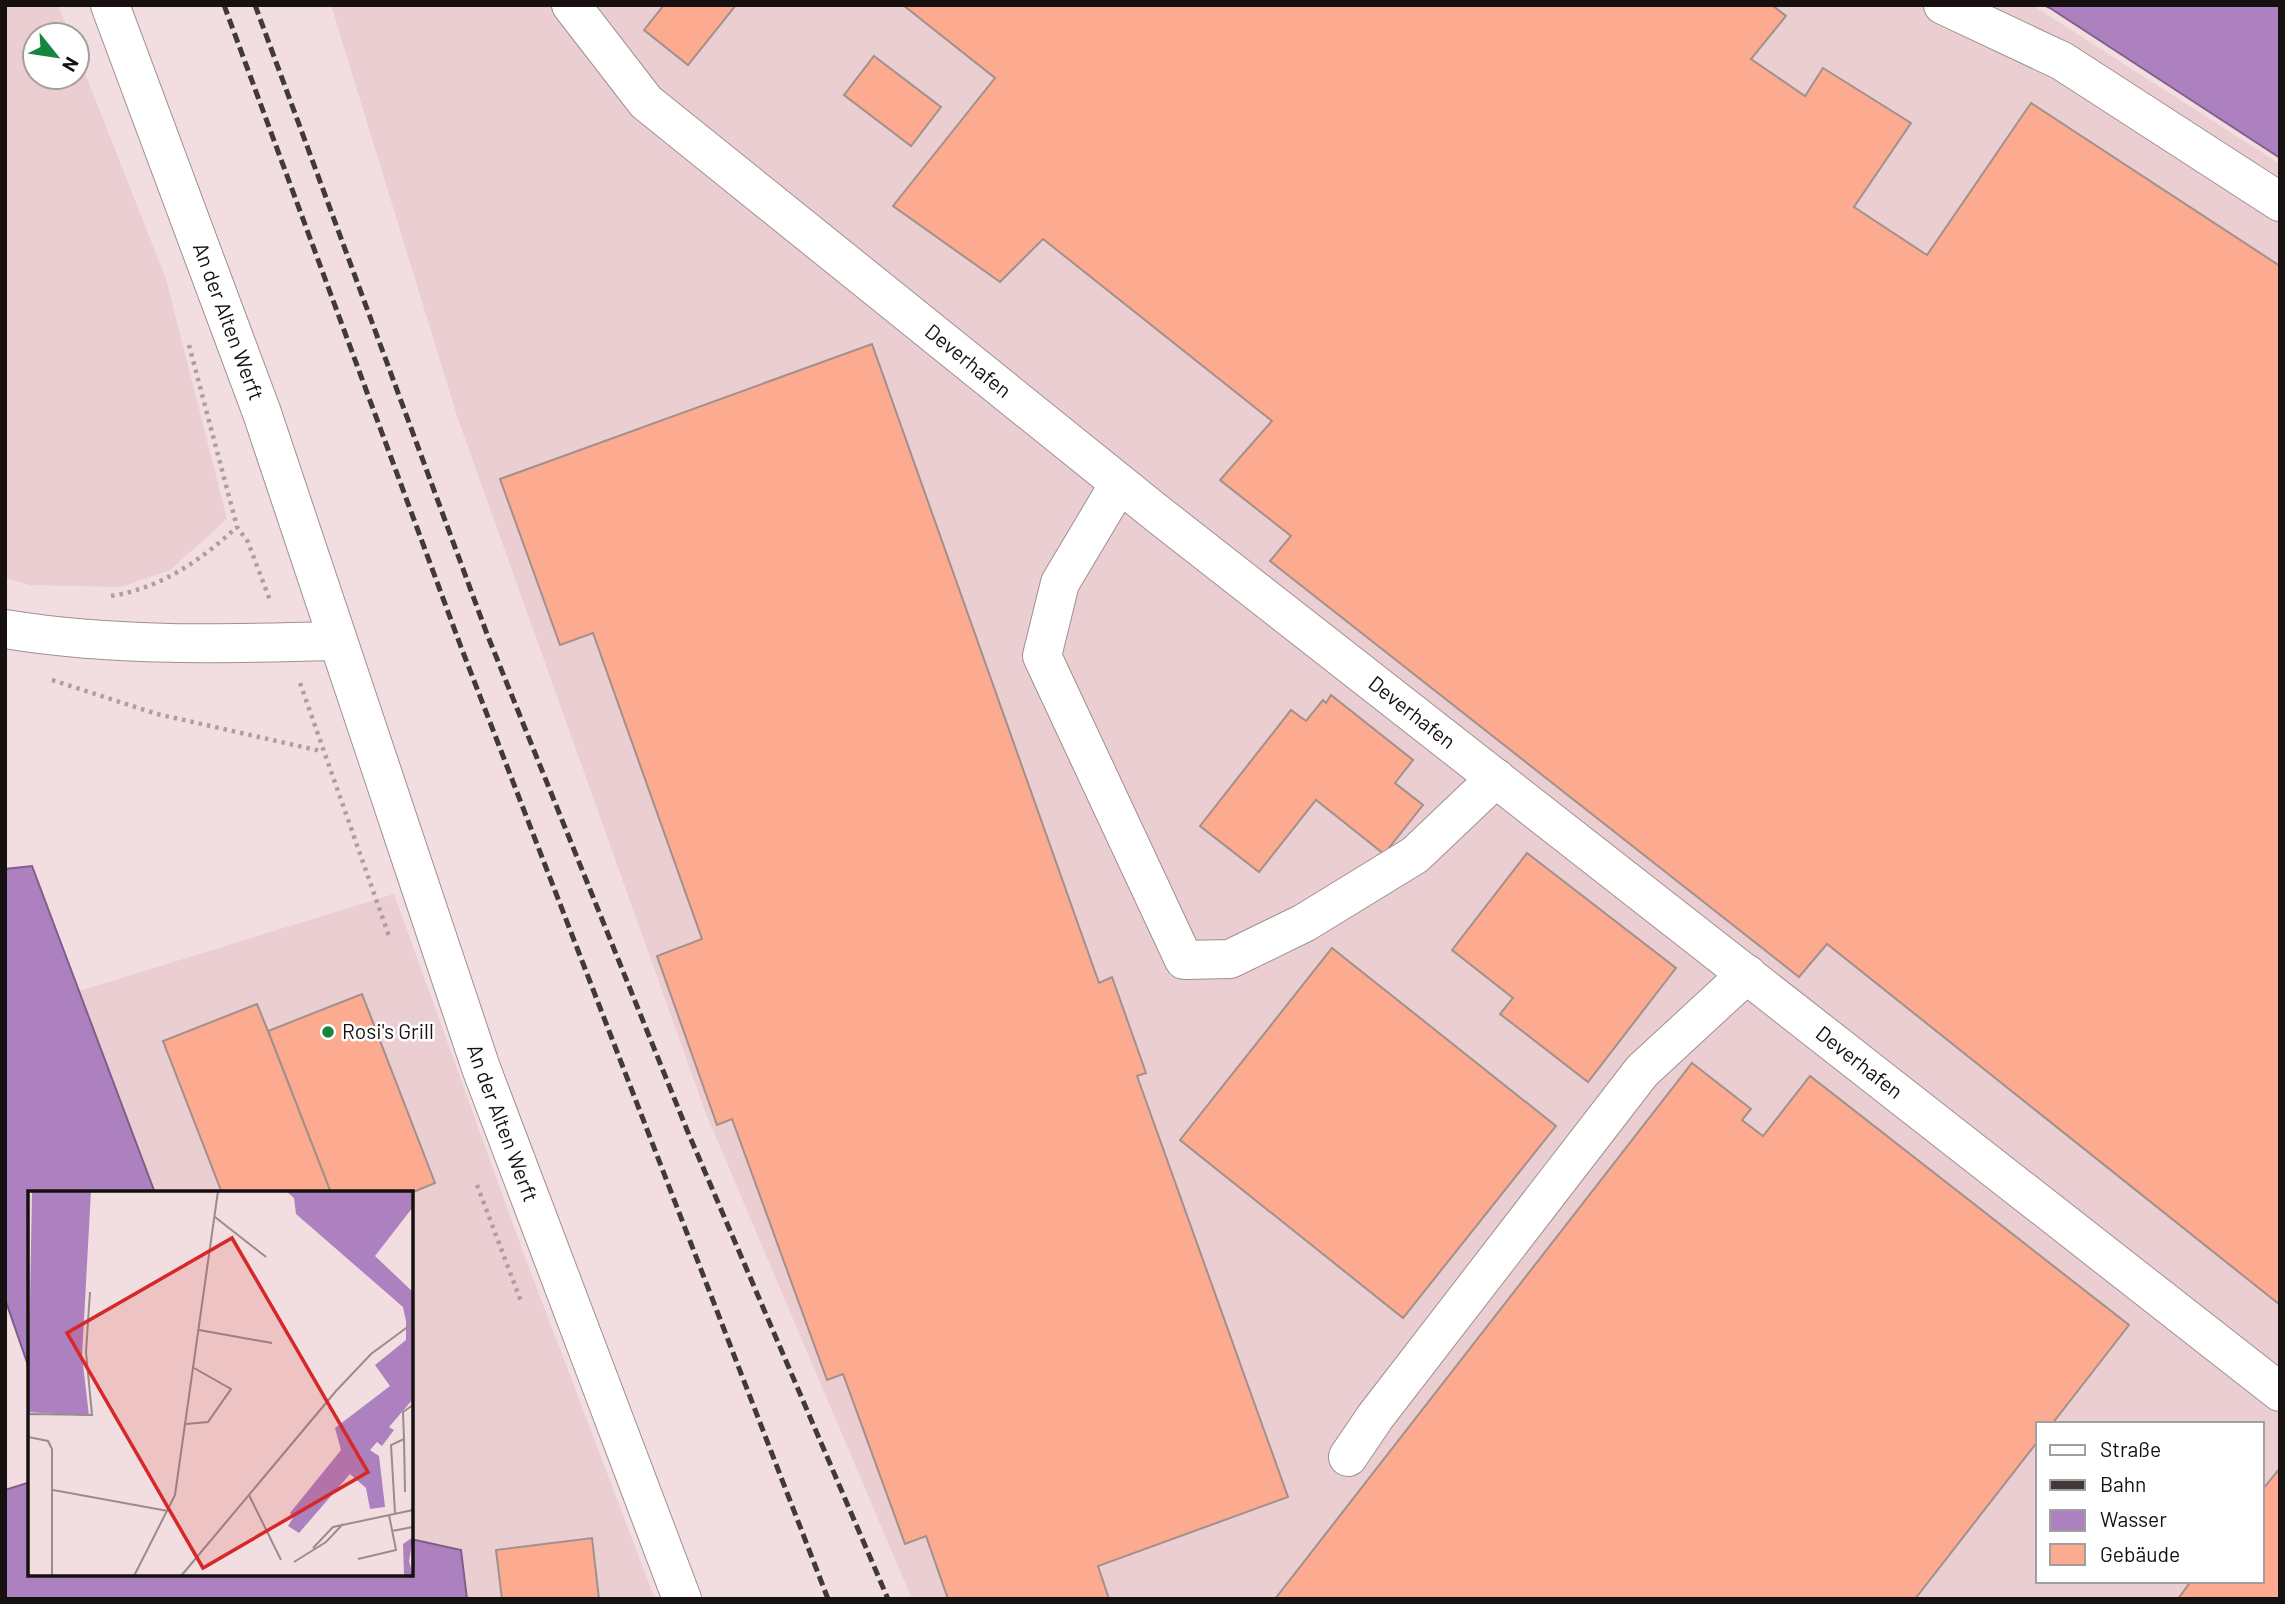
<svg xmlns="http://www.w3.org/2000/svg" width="2285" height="1604" font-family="Barlow,sans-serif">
  <rect width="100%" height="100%" fill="#f2dee0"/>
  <!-- built -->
  <g fill="#ebced1" fill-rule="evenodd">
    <path d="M5,5H58L70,35H35V77H77V53L166,279L227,519L170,570L121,587L30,585L5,578Z"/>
    <path d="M331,5H2032L2280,164V1599H912L706,1114L457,416ZM2038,1424H2262V1581H2038Z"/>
    <path d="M394,894L525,1257L655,1599H467L461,1550L411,1539V1193H155L79,991Z"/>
  </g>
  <!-- water -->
  <g fill="#ad80c0" stroke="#805e8b" stroke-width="2">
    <path d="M2044,5H2280V158L2050,8Z"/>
    <path d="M32,866L155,1193H30V1371L5,1299V869Z"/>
    <path d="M30,1482V1574H411V1539L461,1550L467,1599H5V1490Z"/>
  </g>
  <!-- building -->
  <g fill="#fcaa90" stroke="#a1908b" stroke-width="2">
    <path d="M664,5H736L688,65L644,30Z"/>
    <path d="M903,5H1772L1786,16L1751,59L1805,96L1823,68L1911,123L1854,207L1927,255L2031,103L2280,266V1305L1827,944L1799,977L1270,561L1291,536L1220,480L1272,421L1043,239L1000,282L893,206L995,78Z"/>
    <path d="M874,56L941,107L911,146L844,95Z"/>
    <path d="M872,344L1099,983L1112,977L1146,1073L1137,1076L1288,1497L1098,1566L1109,1599H948L926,1536L905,1544L843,1374L827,1380L732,1119L717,1125L657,956L702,939L593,633L560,645L500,479Z"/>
    <path d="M1331,695L1413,760L1395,783L1423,805L1384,854L1316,800L1259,872L1200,826L1291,710L1306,721L1323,700L1326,703Z"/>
    <path d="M1527,853L1676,968L1588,1082L1500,1014L1513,998L1452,950Z"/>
    <path d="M1332,948L1556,1126L1403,1318L1180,1140Z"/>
    <path d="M362,994L435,1183L411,1193H331L268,1031Z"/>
    <path d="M257,1004L268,1031L331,1193H222L163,1041Z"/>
    <path d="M1692,1063L1751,1109L1742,1120L1763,1136L1810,1076L2129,1325L2052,1424H2038V1441L1915,1599H1275Z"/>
    <path d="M2280,1468V1599H2178L2191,1581H2262V1490Z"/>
    <path d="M592,1538L599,1599H502L496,1550Z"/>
  </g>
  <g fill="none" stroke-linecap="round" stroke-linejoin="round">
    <!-- minor casing -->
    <g stroke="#a18f90" stroke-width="40">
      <g id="minor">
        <path id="s1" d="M110,5L262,413L481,1068L682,1599"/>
        <path id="s2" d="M571,5L646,102L1159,515L2280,1392"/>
        <path d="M1943,5L2062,61L2280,202"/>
        <path d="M1119,484L1060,583L1042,656L1184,960L1230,959L1304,923L1415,855L1496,778"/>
        <path d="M5,629C114,647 226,644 336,641"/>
        <path d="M1348,1457L1375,1417L1642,1071L1747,974"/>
      </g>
    </g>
    <!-- path -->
    <g stroke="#ad9e9f" stroke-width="4.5" stroke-dasharray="3.5 5" stroke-linecap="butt">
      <path d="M189,345L237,527L248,542L271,603"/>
      <path d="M111,596C161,588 200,561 237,527"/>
      <path d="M52,680L157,714L321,751"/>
      <path d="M300,683L390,939"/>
      <path d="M477,1185L522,1304"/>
    </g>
    <!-- minor -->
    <use href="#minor" stroke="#fff" stroke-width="38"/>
    <!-- rail -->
    <g stroke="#423939" stroke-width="5" stroke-dasharray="10 5" stroke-linecap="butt">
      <path d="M224,5L461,647L828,1599"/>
      <path d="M255,5L487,634L687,1130L888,1599"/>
    </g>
  </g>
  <!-- markers -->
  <circle fill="#16863e" stroke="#fff" stroke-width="2.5" cx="328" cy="1032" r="7"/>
  <g text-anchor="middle" stroke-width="5" stroke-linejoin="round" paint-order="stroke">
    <!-- street labels -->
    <g font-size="21" fill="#161010" stroke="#fff">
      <text dy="7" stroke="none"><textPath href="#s1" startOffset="338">An der Alten Werft</textPath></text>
      <text dy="7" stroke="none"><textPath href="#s2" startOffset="536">Deverhafen</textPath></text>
      <text dy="7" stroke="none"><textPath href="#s2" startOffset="1102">Deverhafen</textPath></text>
      <text dy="7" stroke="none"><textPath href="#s2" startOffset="1670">Deverhafen</textPath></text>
      <text dy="7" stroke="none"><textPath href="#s1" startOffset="1185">An der Alten Werft</textPath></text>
    </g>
    <!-- poi labels -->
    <g font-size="21" fill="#161010" stroke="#fff" text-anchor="start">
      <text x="342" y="1039">Rosi's Grill</text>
    </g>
  </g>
  <!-- overview -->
  <g transform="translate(28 1191)">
    <rect width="385" height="385" fill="#f2dee0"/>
    <path d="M4,0H63L54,165L61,225L0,221ZM258,0H385V16L347,65L385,101V208L361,236L366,239L354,255L349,251L342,259L351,265L357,316L342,318L338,297L322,283L271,342L260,335L265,327L262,322L313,259L307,237L362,195L347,174L378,149V130L375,116L268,23L266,7ZM385,346L381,370L385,385H376L375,353Z" fill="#ad80c0"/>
    <path fill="none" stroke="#9a8c8d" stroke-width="2" d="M187,26L238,66M171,139L244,152M0,223V246L20,250L24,258V385M1,223L64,224L58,161L62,101M158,233L180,231L203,198L166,177M376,248L377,301M25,299L140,320M221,304L253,369M367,322L363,254L376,248L375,221L385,214M364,340L385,336M285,357L305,336L385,319M330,368L368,359L361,324M266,371L298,351L315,333M106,385L147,304L190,0M153,385L308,200L343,163L385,132"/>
    <path fill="#d62828" fill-opacity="0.15" stroke="#d62828" stroke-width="3.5" d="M204,47L340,281L175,377L39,142Z"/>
    <rect width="385" height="385" fill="none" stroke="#161010" stroke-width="3.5"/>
  </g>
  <!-- border -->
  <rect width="2285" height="1604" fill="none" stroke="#161010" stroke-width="14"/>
  <!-- legend -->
  <rect x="2036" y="1422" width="228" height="161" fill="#ffffff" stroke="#a29f9f" stroke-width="2"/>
  <rect x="2050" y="1445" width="35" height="10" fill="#ffffff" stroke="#a29f9f" stroke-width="2"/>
  <text x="2100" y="1457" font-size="21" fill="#161010">Straße</text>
  <rect x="2050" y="1480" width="35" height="10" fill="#423939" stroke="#a29f9f" stroke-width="2"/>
  <text x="2100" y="1492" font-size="21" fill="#161010">Bahn</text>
  <rect x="2050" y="1510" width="35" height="21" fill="#ad80c0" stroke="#a29f9f" stroke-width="2"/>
  <text x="2100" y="1527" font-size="21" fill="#161010">Wasser</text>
  <rect x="2050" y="1544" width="35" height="21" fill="#fcaa90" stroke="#a29f9f" stroke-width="2"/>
  <text x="2100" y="1562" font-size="21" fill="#161010">Gebäude</text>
  <!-- north arrow -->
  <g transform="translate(56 56) rotate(120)"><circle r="33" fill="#ffffff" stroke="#a29f9f" stroke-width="2"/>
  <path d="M0-5L12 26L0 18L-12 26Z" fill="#16863e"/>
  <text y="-10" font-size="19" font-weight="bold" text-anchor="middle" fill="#161010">N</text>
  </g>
</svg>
